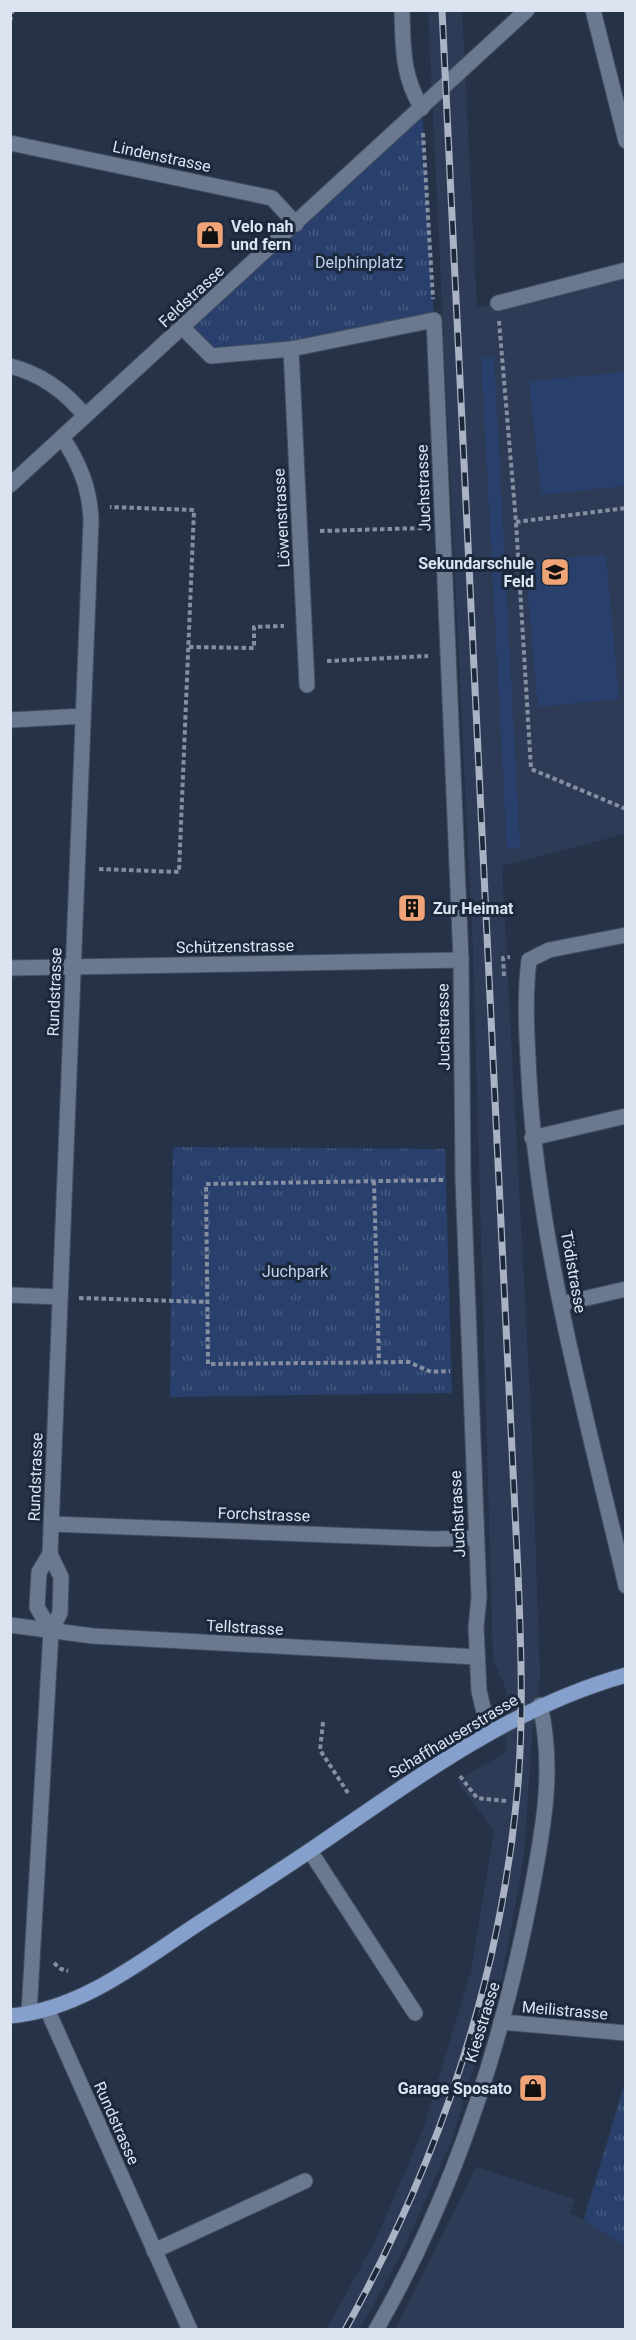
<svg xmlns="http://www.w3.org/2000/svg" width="636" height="2340" font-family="Roboto,sans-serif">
  <defs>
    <pattern id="park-tufts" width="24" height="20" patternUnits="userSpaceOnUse" patternTransform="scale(1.5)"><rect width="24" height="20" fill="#28406b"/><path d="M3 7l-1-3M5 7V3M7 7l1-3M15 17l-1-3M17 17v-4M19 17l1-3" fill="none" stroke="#475b81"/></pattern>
  </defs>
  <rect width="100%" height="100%" fill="#263247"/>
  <!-- built -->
  <g fill="#2d3b56">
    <path d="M428,11H462L477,308L625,270V834L502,866L531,1412L540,1675L532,1736L524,1857L502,1977L451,2142L402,2253L360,2329L326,2330L376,2239L423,2130L471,1971L494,1831L457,1781L506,1752L508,1698L503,1681L493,1661L473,953Z"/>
    <path d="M625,2081V2329L395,2330L476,2167L575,2199L570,2213L583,2220Z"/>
  </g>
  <!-- park -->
  <g fill="url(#park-tufts)">
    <path d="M422,108L434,320L211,356L183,328Z"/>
    <path d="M173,1147L445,1149L452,1393L170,1397Z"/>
    <path d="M625,2084V2246L584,2220Z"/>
  </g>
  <!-- pitch -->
  <g fill="#28406b">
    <path d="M481,357H494L520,848L507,849Z"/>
    <path d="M625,372V486L541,495L529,381Z"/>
    <path d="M606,554L619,699L538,707L525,562Z"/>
  </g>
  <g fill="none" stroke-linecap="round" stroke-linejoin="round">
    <!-- minor casing -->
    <g stroke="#444f60" stroke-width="17">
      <g id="minor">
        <path d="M402,10C403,46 402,77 422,108"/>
        <path d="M593,10L626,141"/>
        <path d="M10,143L272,198L296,224"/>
        <path d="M498,303L626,270"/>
        <path d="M183,328L211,356L291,349L434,320L461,960L463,1179L479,1597L476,1627L479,1691L489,1733"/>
        <path d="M291,349L307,685"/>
        <path d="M10,366C42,374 65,391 85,416"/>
        <path d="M10,485L527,10"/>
        <path d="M10,720L83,716"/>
        <path d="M626,935L549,950L529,960C524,1000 527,1038 529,1078C538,1247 588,1422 626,1586"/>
        <path d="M10,968L461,960"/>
        <path d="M532,1138L626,1116"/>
        <path d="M10,1295L60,1297"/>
        <path d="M561,1304L626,1289"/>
        <path d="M52,1524L433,1539L476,1538"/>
        <path d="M50,1554L39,1572L37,1607L51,1631"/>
        <path d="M10,1625L93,1636L477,1657"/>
        <path d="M310,1851L415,2013"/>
        <path d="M47,2009L190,2330"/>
        <path d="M29,2013L51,1631L60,1613L61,1577L50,1554L91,521C90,489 80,464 62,437"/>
        <path d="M501,2022L626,2033"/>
        <path d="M154,2251L305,2181"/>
        <path d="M376,2330C453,2196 502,2045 531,1894C543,1830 555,1770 540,1705"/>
      </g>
    </g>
    <!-- major casing -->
    <g stroke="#444f60" stroke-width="17">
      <path id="major" d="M10,2016C80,2010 140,1962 196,1925C244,1894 293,1863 340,1830C432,1767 517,1706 626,1675"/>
    </g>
    <!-- path -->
    <g stroke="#858fa1" stroke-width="4" stroke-dasharray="4.5 3" stroke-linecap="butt">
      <path d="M10,21L13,10"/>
      <path d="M423,133L433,299"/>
      <path d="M499,321L516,522L531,769L626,809"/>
      <path d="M516,522L626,508"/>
      <path d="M320,531L424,528"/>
      <path d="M189,647L254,648V627L284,626"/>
      <path d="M327,661L428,656"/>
      <path d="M99,869L179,872L194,510L110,507"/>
      <path d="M504,976L503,958L510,957"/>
      <path d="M443,1180L206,1184L208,1364L409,1362L431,1372L450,1371"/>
      <path d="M374,1181L379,1363"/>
      <path d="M79,1298L208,1302"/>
      <path d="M323,1722L320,1750L348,1793"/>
      <path d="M460,1776L477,1798L506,1801"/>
      <path d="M54,1963L61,1969L68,1971"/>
    </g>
    <!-- minor -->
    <use href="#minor" stroke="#6a7890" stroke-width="15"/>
    <!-- major -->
    <use href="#major" stroke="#86a0cd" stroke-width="15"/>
    <!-- rail casing -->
    <g stroke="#aab3c3" stroke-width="7">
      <path id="rail" d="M345,2330C438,2163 499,1985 517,1795C524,1721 521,1647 518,1573L442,10"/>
    </g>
    <!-- rail -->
    <use href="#rail" stroke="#1c283c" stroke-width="4.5" stroke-dasharray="14" stroke-linecap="butt"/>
  </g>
  <!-- icons -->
  <defs>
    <g id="shop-square" transform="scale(1.5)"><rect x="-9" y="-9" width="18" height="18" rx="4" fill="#efa376" stroke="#1c283c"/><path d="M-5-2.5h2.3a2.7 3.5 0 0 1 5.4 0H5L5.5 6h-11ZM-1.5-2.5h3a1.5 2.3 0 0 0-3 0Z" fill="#111"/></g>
    <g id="school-square" transform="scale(1.5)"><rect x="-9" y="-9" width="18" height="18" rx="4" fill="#efa376" stroke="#1c283c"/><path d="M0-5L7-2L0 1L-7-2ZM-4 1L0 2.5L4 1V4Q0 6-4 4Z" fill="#111"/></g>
    <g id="building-square" transform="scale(1.5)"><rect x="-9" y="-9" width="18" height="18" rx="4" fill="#efa376" stroke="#1c283c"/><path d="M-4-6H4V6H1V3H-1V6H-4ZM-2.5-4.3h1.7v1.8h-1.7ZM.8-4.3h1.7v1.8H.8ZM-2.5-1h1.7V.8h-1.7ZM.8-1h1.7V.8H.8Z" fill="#111"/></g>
  </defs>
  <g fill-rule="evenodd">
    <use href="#shop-square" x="210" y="235"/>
    <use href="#school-square" x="555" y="572"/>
    <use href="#building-square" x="412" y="908"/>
    <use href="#shop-square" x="533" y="2088"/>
  </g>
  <g text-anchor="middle" stroke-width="6" stroke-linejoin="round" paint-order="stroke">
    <!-- street labels -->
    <g font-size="16" fill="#dce4f2" stroke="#1c283c">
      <text transform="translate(162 156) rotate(12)" y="6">Lindenstrasse</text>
      <text transform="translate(191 296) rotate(-43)" y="6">Feldstrasse</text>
      <text transform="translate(423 488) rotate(-92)" y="6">Juchstrasse</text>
      <text transform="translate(281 518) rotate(-93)" y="6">Löwenstrasse</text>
      <text transform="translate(235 946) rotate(-1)" y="6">Schützenstrasse</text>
      <text transform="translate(54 992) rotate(-88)" y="6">Rundstrasse</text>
      <text transform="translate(443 1027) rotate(-91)" y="6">Juchstrasse</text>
      <text transform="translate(574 1272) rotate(80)" y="6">Tödistrasse</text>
      <text transform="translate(35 1477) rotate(-88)" y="6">Rundstrasse</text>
      <text transform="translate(264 1514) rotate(2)" y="6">Forchstrasse</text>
      <text transform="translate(457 1514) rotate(-93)" y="6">Juchstrasse</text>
      <text transform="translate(245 1627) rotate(3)" y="6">Tellstrasse</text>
      <text transform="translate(453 1736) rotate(-31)" y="6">Schaffhauserstrasse</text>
      <text transform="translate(565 2010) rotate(5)" y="6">Meilistrasse</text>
      <text transform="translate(482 2022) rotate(-73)" y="6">Kiesstrasse</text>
      <text transform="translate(117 2123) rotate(66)" y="6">Rundstrasse</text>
    </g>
    <!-- poi labels -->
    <g font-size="16" font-weight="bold" fill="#dce4f2" stroke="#1c283c" text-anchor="start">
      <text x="231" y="232">Velo nah<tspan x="231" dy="18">und fern</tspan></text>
      <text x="534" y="569" text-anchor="end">Sekundarschule<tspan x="534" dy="18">Feld</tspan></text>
      <text x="433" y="914">Zur Heimat</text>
      <text x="512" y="2094" text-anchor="end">Garage Sposato</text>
    </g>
    <!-- park labels -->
    <g font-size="16" fill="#bdd1f2" stroke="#1c283c">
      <text x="359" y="268">Delphinplatz</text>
      <text x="295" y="1277">Juchpark</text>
    </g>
  </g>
  <!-- border -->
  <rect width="636" height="2340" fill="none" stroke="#dce4f2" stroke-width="24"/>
</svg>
